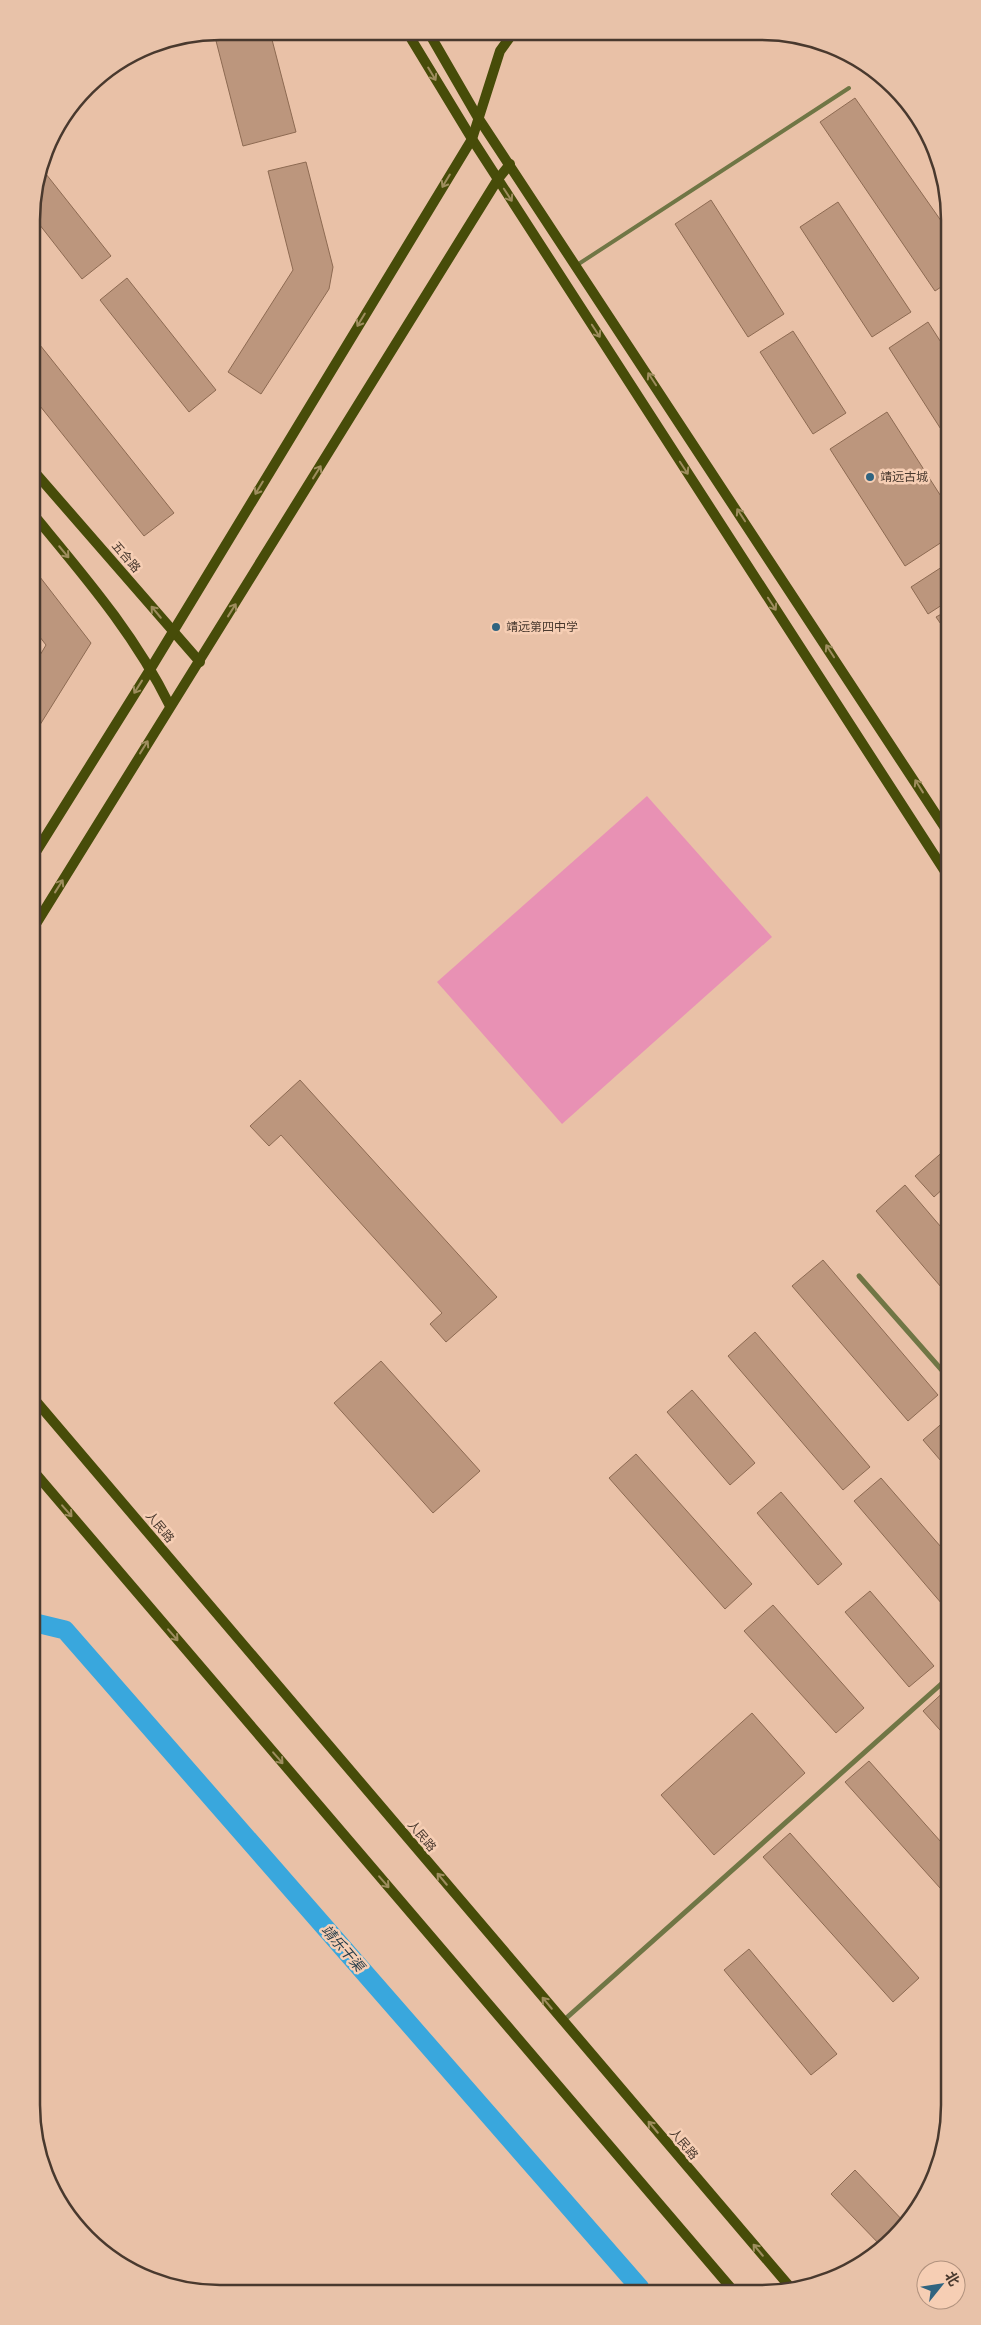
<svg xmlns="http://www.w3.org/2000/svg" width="981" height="2325" font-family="'Varela Round','Noto Sans SC',sans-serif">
  <rect width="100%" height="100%" fill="#e9c1a7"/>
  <!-- green -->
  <path fill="#e891b4" d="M647,796L772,937L562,1124L437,982Z"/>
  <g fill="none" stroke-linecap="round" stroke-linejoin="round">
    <!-- canal -->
    <path stroke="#39a7dd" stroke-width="19" d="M36,1623L65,1630L640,2288"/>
  </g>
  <!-- building -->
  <g fill="#bc967d" stroke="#8d6a52">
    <path d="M220,31L270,32L296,132L243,146L214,33Z"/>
    <path d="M855,98L944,225V285L935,291L820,122Z"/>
    <path d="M306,162L333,267L329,289L261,394L228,372L293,270L268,171Z"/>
    <path d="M42,169L111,256L82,279L32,215V208Z"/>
    <path d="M711,200L784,314L748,337L675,224Z"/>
    <path d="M838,202L911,312L872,337L800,227Z"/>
    <path d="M127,278L216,390L189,412L100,300Z"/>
    <path d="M928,322L944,347V434L889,348Z"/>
    <path d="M793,331L846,413L813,434L760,352Z"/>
    <path d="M32,335L174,513L144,536L32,396Z"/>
    <path d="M887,412L944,501L945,540L905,566L830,449Z"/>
    <path d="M945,565V603L928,614L911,587Z"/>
    <path d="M33,568L91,643L33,736V667L46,645L33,628Z"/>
    <path d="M945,612V630L936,617Z"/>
    <path d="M300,1080L497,1297L446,1342L430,1324L442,1313L281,1135L269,1146L250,1126Z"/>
    <path d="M946,1149V1186L934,1197L915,1176Z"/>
    <path d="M905,1185L947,1234V1294L876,1211Z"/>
    <path d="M823,1260L938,1395L908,1421L792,1286Z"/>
    <path d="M755,1332L870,1467L843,1490L728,1356Z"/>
    <path d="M381,1361L480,1471L433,1513L334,1403Z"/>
    <path d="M692,1390L755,1463L730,1485L667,1412Z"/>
    <path d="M947,1419V1468L923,1440Z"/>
    <path d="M636,1454L752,1584L725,1609L609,1478Z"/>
    <path d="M881,1478L948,1555V1611L854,1501Z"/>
    <path d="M781,1492L842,1564L818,1585L757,1513Z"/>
    <path d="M870,1591L934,1666L909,1687L845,1612Z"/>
    <path d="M773,1605L864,1708L836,1733L744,1631Z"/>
    <path d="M948,1688V1739L923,1711Z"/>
    <path d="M752,1713L805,1773L714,1855L661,1795Z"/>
    <path d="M869,1761L949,1851V1898L845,1782Z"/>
    <path d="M790,1833L919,1978L893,2002L763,1857Z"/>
    <path d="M749,1949L837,2054L811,2075L724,1970Z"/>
    <path d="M855,2170L906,2224L903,2229L882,2247L831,2194Z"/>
  </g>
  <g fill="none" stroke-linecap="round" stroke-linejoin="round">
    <!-- lane -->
    <path stroke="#707645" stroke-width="4" d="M577,265L849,88"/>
    <!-- street -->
    <g stroke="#707645" stroke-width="5">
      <path d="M859,1276L947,1376"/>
      <path d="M563,2021L948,1678"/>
    </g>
    <!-- secondary -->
    <g stroke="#474c09" stroke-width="10">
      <path d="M407,32L472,139L946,873"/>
      <path d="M429,33L477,116L945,828"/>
      <path d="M32,469L200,662"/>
      <path d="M33,514C84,576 134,633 170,706"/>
      <path d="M34,855L151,668L472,139L500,51L513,33"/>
      <path d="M34,927L498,179L510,164"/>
      <path d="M35,1400L790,2287"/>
      <path d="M36,1474L731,2288"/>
    </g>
  </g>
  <!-- one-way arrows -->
  <defs><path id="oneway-shaft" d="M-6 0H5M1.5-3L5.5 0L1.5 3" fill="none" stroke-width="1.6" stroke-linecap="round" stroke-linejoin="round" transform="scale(1.25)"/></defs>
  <g stroke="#9e8d5e">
    <use href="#oneway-shaft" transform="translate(432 74) rotate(59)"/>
    <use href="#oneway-shaft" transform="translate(446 181) rotate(121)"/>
    <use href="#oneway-shaft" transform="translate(508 195) rotate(57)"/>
    <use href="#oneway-shaft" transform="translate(361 320) rotate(121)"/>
    <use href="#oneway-shaft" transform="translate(596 331) rotate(57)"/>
    <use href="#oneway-shaft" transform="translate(652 379) rotate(-123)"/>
    <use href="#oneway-shaft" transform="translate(684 468) rotate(57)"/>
    <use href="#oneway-shaft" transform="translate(317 472) rotate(-58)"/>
    <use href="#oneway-shaft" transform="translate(259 488) rotate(121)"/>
    <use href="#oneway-shaft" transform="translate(741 515) rotate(-123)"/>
    <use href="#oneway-shaft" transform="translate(64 552) rotate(50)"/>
    <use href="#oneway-shaft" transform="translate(772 604) rotate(57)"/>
    <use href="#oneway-shaft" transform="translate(232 610) rotate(-58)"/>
    <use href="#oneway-shaft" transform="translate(156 612) rotate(-130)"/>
    <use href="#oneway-shaft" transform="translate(830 651) rotate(-123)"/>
    <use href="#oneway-shaft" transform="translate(138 687) rotate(122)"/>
    <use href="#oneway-shaft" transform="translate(144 747) rotate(-58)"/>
    <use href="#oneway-shaft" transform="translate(919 786) rotate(-122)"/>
    <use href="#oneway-shaft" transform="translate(59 886) rotate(-58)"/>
    <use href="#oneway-shaft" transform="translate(67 1511) rotate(49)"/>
    <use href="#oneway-shaft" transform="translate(173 1635) rotate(49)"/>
    <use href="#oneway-shaft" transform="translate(278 1758) rotate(49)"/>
    <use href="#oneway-shaft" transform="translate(442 1879) rotate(-130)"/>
    <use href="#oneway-shaft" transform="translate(384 1882) rotate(49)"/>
    <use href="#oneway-shaft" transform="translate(547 2003) rotate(-130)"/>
    <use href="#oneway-shaft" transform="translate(653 2127) rotate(-130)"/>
    <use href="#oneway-shaft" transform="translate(758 2250) rotate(-130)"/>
  </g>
  <!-- markers -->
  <g fill="#306480" stroke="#f6ceb4" stroke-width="2">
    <circle cx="870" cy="477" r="5"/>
    <circle cx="496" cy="627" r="5"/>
  </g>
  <g text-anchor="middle" stroke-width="5" stroke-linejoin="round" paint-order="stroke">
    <!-- poi labels -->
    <g font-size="12" fill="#49392e" stroke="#f6ceb4" text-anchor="start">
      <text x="880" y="481">靖远古城</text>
      <text x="506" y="631">靖远第四中学</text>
    </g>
    <!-- street labels -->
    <g font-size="12" fill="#49392e" stroke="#f6ceb4">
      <text transform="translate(126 557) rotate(49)" y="4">五合路</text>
      <text transform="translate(160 1527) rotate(50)" y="4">人民路</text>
      <text transform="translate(422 1836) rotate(50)" y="4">人民路</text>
      <text transform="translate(684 2144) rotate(50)" y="4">人民路</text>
    </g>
    <!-- water labels -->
    <g font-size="14" font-style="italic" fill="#253c49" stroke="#f6ceb4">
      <text transform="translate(343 1948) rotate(49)" y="5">靖乐干渠</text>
    </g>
  </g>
  <!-- crop -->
  <path d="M0 0H981V2325H0ZM220 40H761A180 180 0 0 1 941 220V2105A180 180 0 0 1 761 2285H220A180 180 0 0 1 40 2105V220A180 180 0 0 1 220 40Z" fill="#e8c2a9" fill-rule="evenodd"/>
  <path fill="none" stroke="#49392e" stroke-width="2.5" d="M220 40H761A180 180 0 0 1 941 220V2105A180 180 0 0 1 761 2285H220A180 180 0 0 1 40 2105V220A180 180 0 0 1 220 40Z"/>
  <!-- north arrow -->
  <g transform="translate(941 2285) rotate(60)"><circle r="24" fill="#f6ceb4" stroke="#b1927e"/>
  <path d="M0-4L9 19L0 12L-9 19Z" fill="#306480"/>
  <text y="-8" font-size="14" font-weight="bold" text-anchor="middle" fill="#49392e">北</text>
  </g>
</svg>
